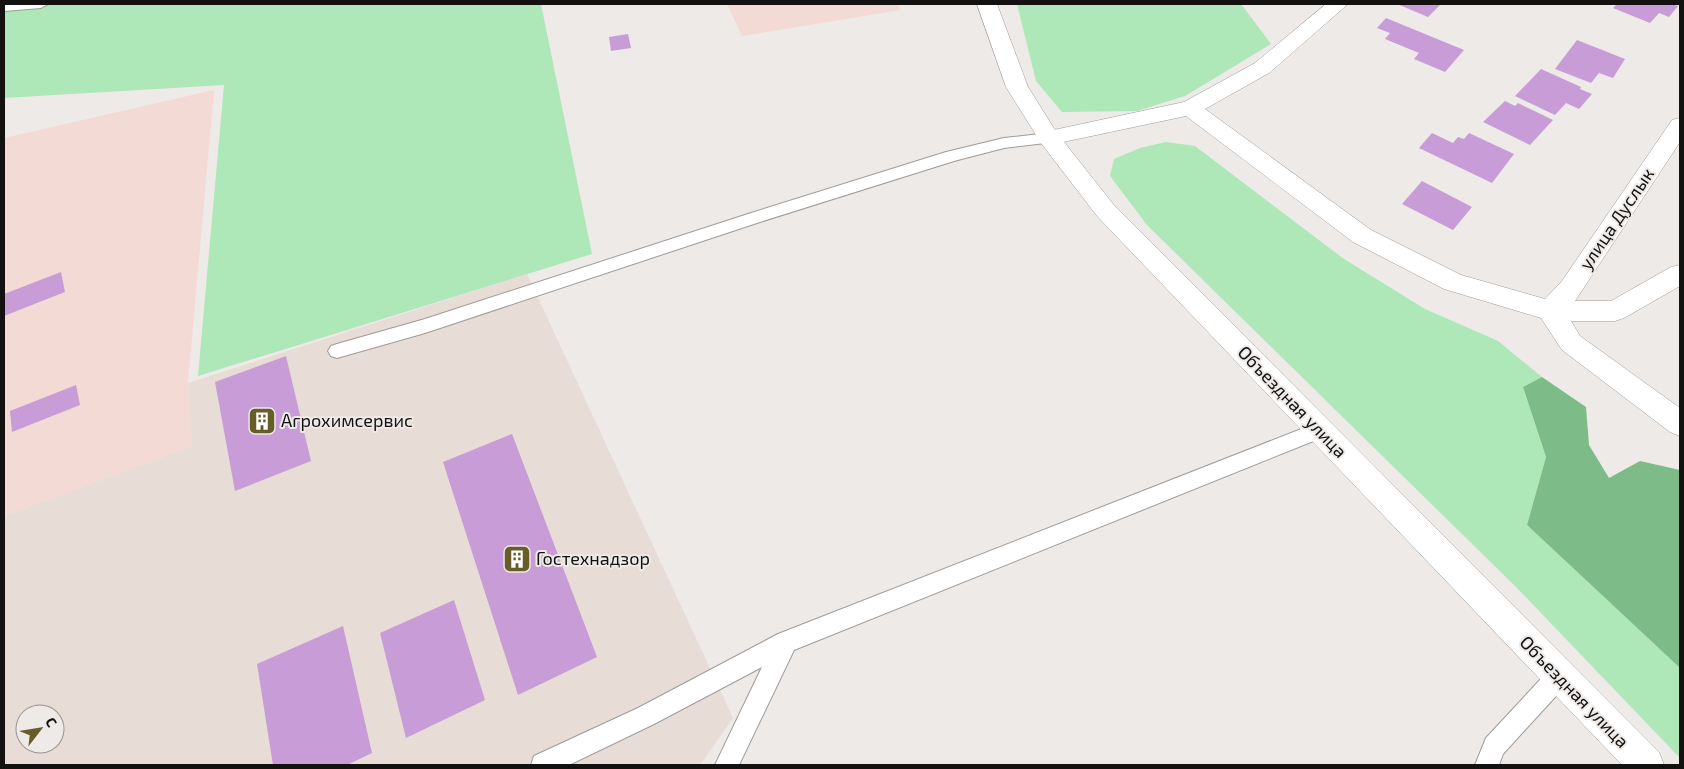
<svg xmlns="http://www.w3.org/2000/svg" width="1684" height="769" font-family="'Exo 2',sans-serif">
  <rect width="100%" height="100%" fill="#eeeae8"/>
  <!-- built -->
  <path fill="#e7dcd6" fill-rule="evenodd" d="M527,274L733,718L700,765H4V516L192,446L188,383ZM25,714H55V744H25Z"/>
  <!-- industrial -->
  <g fill="#f4dad4">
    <path d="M727,4H897L901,10L742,36Z"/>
    <path d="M214,90L188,383L192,446L4,516V138Z"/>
  </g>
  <!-- green -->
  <g fill="#aee7b8">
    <path d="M4,4H541L592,254L198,376L224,85L4,98Z"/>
    <path d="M1017,4H1241L1271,44L1185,96L1137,111L1062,112L1036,81Z"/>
    <path d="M1166,142L1195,146L1344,259L1425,309L1498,341L1542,377L1523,387L1546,457L1527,525L1680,668V758L1516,587L1147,225L1110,176L1114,159L1140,148Z"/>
  </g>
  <!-- forest -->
  <path fill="#7dbb89" d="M1542,377L1586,407L1589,445L1609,478L1640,461L1680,470V668L1527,525L1546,457L1523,387Z"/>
  <!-- building -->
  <g fill="#c89cd7">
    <path d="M1397,4H1441L1428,17Z"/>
    <path d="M1617,4H1672L1678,6L1669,17L1659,13L1650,23L1613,8Z"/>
    <path d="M1386,18L1464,50L1445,72L1414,59L1419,53L1385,39L1390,33L1377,28Z"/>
    <path d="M628,34L631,48L611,51L609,37Z"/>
    <path d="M1577,40L1625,59L1613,78L1599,73L1591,83L1555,69Z"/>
    <path d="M1541,69L1581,87L1580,89L1592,94L1579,109L1566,103L1555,115L1515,96Z"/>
    <path d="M1505,101L1515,106L1518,103L1553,120L1530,145L1483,122Z"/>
    <path d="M1432,133L1453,143L1458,137L1464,139L1469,133L1514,154L1492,183L1419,148Z"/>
    <path d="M1422,181L1472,207L1453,230L1402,204Z"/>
    <path d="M61,272L65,292L4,316V294Z"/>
    <path d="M286,356L311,461L235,491L215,382Z"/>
    <path d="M76,385L80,405L12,432L10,411Z"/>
    <path d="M512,434L597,657L518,695L443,462Z"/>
    <path d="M454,600L485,700L406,738L380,633Z"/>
    <path d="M343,626L372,753L347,765H273L257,664Z"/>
  </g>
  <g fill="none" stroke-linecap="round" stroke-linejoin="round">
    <!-- service casing -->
    <g stroke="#9e9b99" stroke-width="2">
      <g id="service">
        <path d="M4,4H48L41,8L4,11Z"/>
        <path d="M1049,133L1054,134L1057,138L1054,142L1004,148L954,161L760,222L425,333L337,358L331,356L328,351L331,346L337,344L425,319L748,214L946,152L1004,138Z"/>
        <path d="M1319,422L1326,424L1329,430L1326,436L794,650L739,765H715L762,667L654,724L569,765H531L534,756L638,708L778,634Z"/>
        <path d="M1559,665L1567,668L1570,676L1567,684L1503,754L1499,765H1475L1486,738L1551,668Z"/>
      </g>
    </g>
    <!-- minor casing -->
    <g stroke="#9e9b99" stroke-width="1">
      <path id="minor" d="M1326,4H1348L1269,73L1205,109L1371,230L1461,275L1545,299L1562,281L1672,120L1680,118V142L1575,301H1611L1671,267L1680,265V286L1624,318L1615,321H1571L1580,336L1680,408V436L1670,432L1562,350L1541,318L1444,289L1353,242L1186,116L1049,145L1041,143L1038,138L1041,133L1049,131L1184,102L1255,63Z"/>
    </g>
    <!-- secondary casing -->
    <g stroke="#9e9b99" stroke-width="1">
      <path id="secondary" d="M977,4H997L1028,87L1057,133L1113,204L1659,752L1664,765H1622L1097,216L1041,143L1006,87Z"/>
    </g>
    <!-- service -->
    <use href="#service" fill="#fff" fill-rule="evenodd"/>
    <!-- minor -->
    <use href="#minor" fill="#fff" fill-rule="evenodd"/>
    <!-- secondary -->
    <use href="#secondary" fill="#fff" fill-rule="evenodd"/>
  </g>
  <!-- icons -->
  <defs>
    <g id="building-square" transform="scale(1.4375)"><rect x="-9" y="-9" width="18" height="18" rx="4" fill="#665d29" stroke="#eeeae8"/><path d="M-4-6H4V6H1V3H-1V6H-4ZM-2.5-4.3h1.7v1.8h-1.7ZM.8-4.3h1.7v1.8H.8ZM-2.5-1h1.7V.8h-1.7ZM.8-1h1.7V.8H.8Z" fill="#fff"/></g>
  </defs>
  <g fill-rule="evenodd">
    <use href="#building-square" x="262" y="421"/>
    <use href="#building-square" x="517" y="559"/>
  </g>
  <g text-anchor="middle" stroke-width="4" stroke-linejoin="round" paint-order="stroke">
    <!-- street labels -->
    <g font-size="18" fill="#131211" stroke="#eeeae8">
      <text transform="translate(1617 219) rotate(-56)" y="6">улица Дуслык</text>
      <text transform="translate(1292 402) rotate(46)" y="6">Объездная улица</text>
      <text transform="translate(1574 692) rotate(46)" y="6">Объездная улица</text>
    </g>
    <!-- poi labels -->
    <g font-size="18" fill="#131211" stroke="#eeeae8" text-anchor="start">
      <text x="281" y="427">Агрохимсервис</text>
      <text x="536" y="565">Гостехнадзор</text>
    </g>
  </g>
  <!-- border -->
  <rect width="1684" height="769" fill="none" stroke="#131211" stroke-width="10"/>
  <!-- north arrow -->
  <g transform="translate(40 729) rotate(59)"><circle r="24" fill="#eeeae8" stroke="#969492"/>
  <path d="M0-4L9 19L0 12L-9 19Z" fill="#665d29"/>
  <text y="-8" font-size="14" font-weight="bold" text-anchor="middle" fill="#131211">С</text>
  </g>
</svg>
